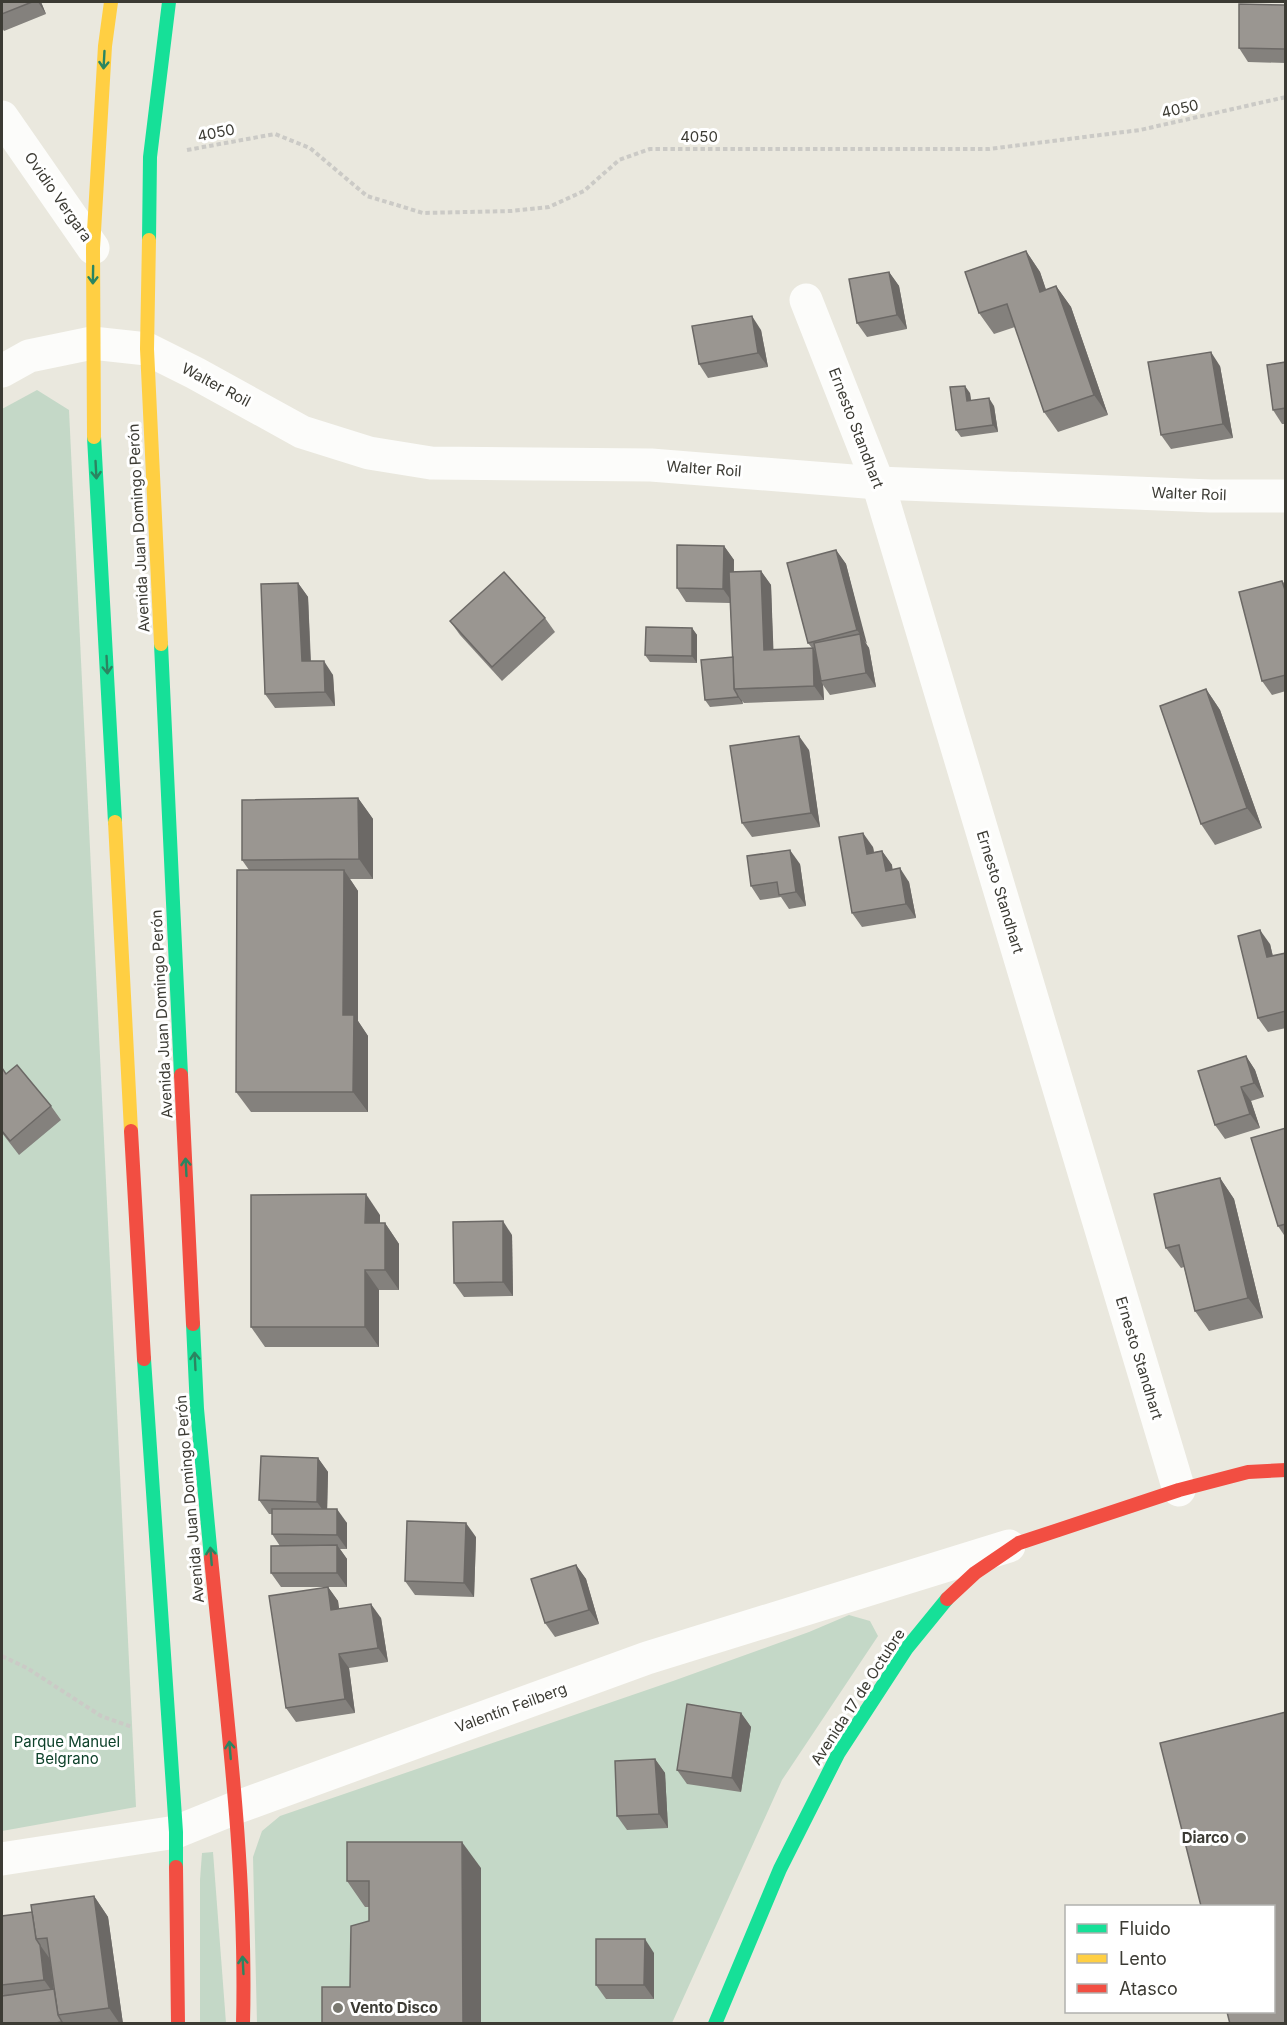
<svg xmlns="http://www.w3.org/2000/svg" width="1287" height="2025" font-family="Inter,sans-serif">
  <rect width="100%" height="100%" fill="#eae8de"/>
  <!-- green -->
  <g fill="#c4d8c7">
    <path d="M37,390L69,410L136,1807L2,1831V409Z"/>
    <path d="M849,1615L870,1621L878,1636L782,1780L672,2023H257L253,1857L262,1831L280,1816L673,1681L809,1632Z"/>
    <path d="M213,1852L226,2023H200V1880L202,1853Z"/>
  </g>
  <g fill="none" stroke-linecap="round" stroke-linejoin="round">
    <!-- path -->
    <g stroke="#cbcac6" stroke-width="4" stroke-dasharray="4.5 3" stroke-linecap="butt">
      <path d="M187,150L275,134L310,148L367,196L423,213L511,211L549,207L584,191L619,160L650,149H989L1140,130L1286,97"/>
      <path d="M2,1656L27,1668L101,1716L132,1727"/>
    </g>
    <!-- street -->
    <g stroke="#fcfcfa" stroke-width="33">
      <path d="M2,117L93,248"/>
      <path d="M806,300L878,483L1179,1490"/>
      <path d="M2,371L29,356L92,343L147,349L195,373L302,432L369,453L431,463L651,465L878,483L1211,496H1286"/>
      <path d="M2,1859L176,1832L235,1808L647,1658L1009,1546"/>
    </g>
    <!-- fast -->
    <g stroke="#16e098" stroke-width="14">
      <path d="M149,240L150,157L169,2"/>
      <path d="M94,437L115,822"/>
      <path d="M161,644L181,1075"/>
      <path d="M193,1324L197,1409L211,1558"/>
      <path d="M144,1359L176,1832V1867"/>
      <path d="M715,2024L780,1869L838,1754L907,1648L947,1599"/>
    </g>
    <!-- slow -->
    <g stroke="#ffcf43" stroke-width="14">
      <path d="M149,240L147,349L161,644"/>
      <path d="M94,437L93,248L105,46L111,2"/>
      <path d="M115,822L131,1131"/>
    </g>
    <!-- jam -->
    <g stroke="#f24e42" stroke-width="14">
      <path d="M181,1075L193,1324"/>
      <path d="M131,1131L144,1359"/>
      <path d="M211,1558C226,1711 247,1870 243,2024"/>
      <path d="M947,1599L975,1573L1019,1543L1179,1490L1248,1472L1286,1470"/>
      <path d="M176,1867L178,2024"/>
    </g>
  </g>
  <!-- wall -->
  <g fill="#84817d" fill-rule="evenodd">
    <path d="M2,2H41L46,14L4,31L2,28Z"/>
    <path d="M1285,5L1286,63L1248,62L1239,48Z"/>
    <path d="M1026,251L1040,272L1046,290L1056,286L1071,307L1108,415L1058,432L1044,412L1015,327L994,334L979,313Z"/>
    <path d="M889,272L899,286L907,329L867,337L857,323Z"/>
    <path d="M761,330L768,367L708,378L699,364Z"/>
    <path d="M1286,362V424H1282L1273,410Z"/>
    <path d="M1220,366L1233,438L1171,449L1161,435Z"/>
    <path d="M970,393L971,401L994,406L998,432L961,437L956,430Z"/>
    <path d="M724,546L734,560V572L761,571L771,585L773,650L812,648L808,643L836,550L846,564L866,644L869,648L876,687L830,695L823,685L824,700L744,703L742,701L743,704L710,707L705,700L733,657L730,603L686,602L677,588Z"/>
    <path d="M1282,581L1286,585V691L1272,695L1262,681Z"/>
    <path d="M298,583L308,597L311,661L333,675L335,706L275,708L265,694Z"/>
    <path d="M545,618L555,632L502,681L460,635L450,621Z"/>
    <path d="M692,628L697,635V663L650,662L645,655Z"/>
    <path d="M1206,689L1220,710L1262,828L1215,845L1201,824Z"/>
    <path d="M809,750L820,827L752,837L742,823Z"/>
    <path d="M358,798L373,819V879H350L358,891V1021L368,1036V1112H251L236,1092L249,870L242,860Z"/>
    <path d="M873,847L874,852L882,851L892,865V869L909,882L916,918L862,927L852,913Z"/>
    <path d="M800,864L806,906L789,909L781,897L760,900L751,886Z"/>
    <path d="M1270,944L1273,956L1286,953V1028L1268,1032L1258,1018Z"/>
    <path d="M1246,1056L1255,1070L1264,1097L1251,1101L1260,1128L1225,1139L1215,1125Z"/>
    <path d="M2,1068L6,1074L51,1106L61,1120L19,1155L2,1133Z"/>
    <path d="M1286,1128V1238L1278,1226Z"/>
    <path d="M1220,1178L1234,1199L1263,1318L1209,1331L1195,1311L1184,1267L1181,1268L1166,1248Z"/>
    <path d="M380,1215V1223H385L399,1244V1290H379V1347H265L251,1327Z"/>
    <path d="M512,1235L513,1296L464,1297L454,1283Z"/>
    <path d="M318,1458L328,1472L327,1509L347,1523V1549H340L347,1559V1587H328L338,1601L339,1609L381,1618L388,1662L349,1668L355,1713L296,1722L286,1708L327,1587H281L271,1573L280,1546L272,1534V1514H269L259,1500Z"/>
    <path d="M476,1537L474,1597L415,1595L405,1581Z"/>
    <path d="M576,1565L586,1579L599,1624L555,1637L545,1623Z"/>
    <path d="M741,1713L751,1727L741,1792L687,1784L677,1770Z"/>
    <path d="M655,1759L665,1773L668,1828L627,1830L617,1816Z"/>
    <path d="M481,1868V2024H322L350,1987L369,1921V1907H365L347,1881Z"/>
    <path d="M94,1896L108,1917L123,2024H2L4,1996L2,1993V1916L32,1912ZM50,1959V1960L54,1989Z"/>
    <path d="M654,1953V1999H606L596,1985Z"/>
  </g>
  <!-- shaded-wall -->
  <g fill="#6c6966">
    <path d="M38,2H41L46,14Z"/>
    <path d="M1026,251L1040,272L1054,313L1040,292Z"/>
    <path d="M889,272L899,286L907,329L897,315Z"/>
    <path d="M1056,286L1071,307L1108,415L1094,395Z"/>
    <path d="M752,316L761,330L768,367L758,353Z"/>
    <path d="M1211,352L1220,366L1233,438L1223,424Z"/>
    <path d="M965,386L970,393L972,408L967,401Z"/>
    <path d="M989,398L994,406L998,432L993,425Z"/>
    <path d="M724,546L734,560L733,603L723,589Z"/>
    <path d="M836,550L846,564L867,644L857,630Z"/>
    <path d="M761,571L771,585L774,664L764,650Z"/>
    <path d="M298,583L308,597L311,675L302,661Z"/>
    <path d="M692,628L697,635V663L692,656Z"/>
    <path d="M860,634L869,648L876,687L866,673Z"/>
    <path d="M813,648L823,662L821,681L823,685L824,700L814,686Z"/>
    <path d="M324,661L333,675L335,706L325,692Z"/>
    <path d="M1206,689L1220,710L1262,828L1247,808Z"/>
    <path d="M737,694L742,701L743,704L738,697Z"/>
    <path d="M799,736L809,750L820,827L811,813Z"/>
    <path d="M358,798L373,819V879L359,859Z"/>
    <path d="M863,833L873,847L876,868L867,854Z"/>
    <path d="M790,850L800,864L806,906L796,892Z"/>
    <path d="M882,851L892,865L895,885L886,871Z"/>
    <path d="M900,868L909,882L916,918L906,904Z"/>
    <path d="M344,870L358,891V1021L368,1036V1112L353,1092L343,1015Z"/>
    <path d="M1260,930L1270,944L1276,971L1267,957Z"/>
    <path d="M1246,1056L1255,1070L1264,1097L1254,1083Z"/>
    <path d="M1241,1087L1251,1101L1260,1128L1250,1114Z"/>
    <path d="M1220,1178L1234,1199L1263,1318L1248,1298Z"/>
    <path d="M366,1194L380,1215V1243L365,1223Z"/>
    <path d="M503,1221L512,1235L513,1296L503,1282Z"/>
    <path d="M385,1223L399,1244V1290L385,1270Z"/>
    <path d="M365,1270L379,1290V1347L365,1327Z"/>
    <path d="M318,1458L328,1472L327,1516L317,1502Z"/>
    <path d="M337,1509L347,1523V1549L337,1535Z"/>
    <path d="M466,1523L476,1537L474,1597L464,1583Z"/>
    <path d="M337,1545L347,1559V1587L337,1573Z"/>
    <path d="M576,1565L586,1579L599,1624L589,1610Z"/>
    <path d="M328,1587L338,1601L341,1624L331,1610Z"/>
    <path d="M371,1604L381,1618L388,1662L378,1648Z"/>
    <path d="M339,1654L349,1668L355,1713L345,1699Z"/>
    <path d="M741,1713L751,1727L741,1792L732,1778Z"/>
    <path d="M655,1759L665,1773L668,1828L659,1814Z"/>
    <path d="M462,1842L481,1868V2024H463Z"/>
    <path d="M94,1896L108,1917L123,2024H120L109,2008Z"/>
    <path d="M645,1939L654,1953V1999L644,1985Z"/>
    <path d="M40,1945L50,1959L54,1994L44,1980Z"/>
  </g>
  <!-- building -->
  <g fill="#9a9691" stroke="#6c6966" stroke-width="1.5">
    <path d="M2,2H32L2,14Z"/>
    <path d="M1239,4L1285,5V49L1239,48Z"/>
    <path d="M1026,251L1040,292L1056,286L1094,395L1044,412L1007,304L979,313L965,272Z"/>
    <path d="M889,272L897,315L857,323L849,279Z"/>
    <path d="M752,316L758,353L699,364L692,326Z"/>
    <path d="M1211,352L1223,424L1161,435L1148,362Z"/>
    <path d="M1286,362V408L1273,410L1267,365Z"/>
    <path d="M965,386L967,401L989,398L993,425L956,430L950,387Z"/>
    <path d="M677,545L724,546L723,589L677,588Z"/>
    <path d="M836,550L857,630L808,643L787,563Z"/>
    <path d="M761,571L764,650L813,648L814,686L734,689L729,572Z"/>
    <path d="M504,572L545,618L492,667L450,621Z"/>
    <path d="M1282,581L1286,593V675L1262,681L1239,592Z"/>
    <path d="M298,583L302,661H324L325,692L265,694L261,584Z"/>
    <path d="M646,627L692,628V656L645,655Z"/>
    <path d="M860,634L866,673L821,681L814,643Z"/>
    <path d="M733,657L734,689L737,694L738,697L705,700L701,660Z"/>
    <path d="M1206,689L1247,808L1201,824L1160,706Z"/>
    <path d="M799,736L811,813L742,823L730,746Z"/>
    <path d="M358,798L359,859L242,860V800Z"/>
    <path d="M863,833L867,854L882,851L886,871L900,868L906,904L852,913L839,837Z"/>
    <path d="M790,850L796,892L779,895L777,882L751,886L747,856Z"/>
    <path d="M237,870H344L343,1015H354L353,1092H236Z"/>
    <path d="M1260,930L1267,957L1286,953V1011L1258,1018L1238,936Z"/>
    <path d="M1246,1056L1254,1083L1241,1087L1250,1114L1215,1125L1198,1071Z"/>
    <path d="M17,1065L51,1106L10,1141L2,1131V1068L6,1074Z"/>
    <path d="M1286,1128V1224L1278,1226L1251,1138Z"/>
    <path d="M1220,1178L1248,1298L1195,1311L1179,1245L1166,1248L1154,1194Z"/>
    <path d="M366,1194L365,1223H385V1270H365V1327H251V1195Z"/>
    <path d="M503,1221V1282L454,1283L453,1222Z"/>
    <path d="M261,1456L318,1458L317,1502L259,1500Z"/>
    <path d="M272,1509H337V1535L272,1534Z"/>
    <path d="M407,1521L466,1523L464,1583L405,1581Z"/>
    <path d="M337,1545V1573H271V1546Z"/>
    <path d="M576,1565L589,1610L545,1623L531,1579Z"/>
    <path d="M328,1587L331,1610L371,1604L378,1648L339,1654L345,1699L286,1708L269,1596Z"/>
    <path d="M687,1704L741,1713L732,1778L677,1770Z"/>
    <path d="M1286,1712V2024H1230L1227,2012H1274V1906H1201L1160,1743Z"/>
    <path d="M655,1759L659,1814L617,1816L615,1761Z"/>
    <path d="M347,1842H462L463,2024H322V1987H350L351,1926L369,1921V1881H347Z"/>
    <path d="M94,1896L109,2008L58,2015L47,1938L36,1939L31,1905Z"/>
    <path d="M32,1912L36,1939L40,1945L44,1980L2,1985V1916Z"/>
    <path d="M596,1939H645L644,1985H596Z"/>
    <path d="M54,1989L58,2015L62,2022L49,2024H2V1996Z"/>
  </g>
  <!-- one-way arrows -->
  <defs><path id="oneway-shaft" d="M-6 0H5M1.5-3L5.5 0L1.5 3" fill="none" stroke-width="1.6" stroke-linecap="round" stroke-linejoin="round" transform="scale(1.5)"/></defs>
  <g stroke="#2b8561">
    <use href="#oneway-shaft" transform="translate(104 60) rotate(93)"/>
    <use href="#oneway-shaft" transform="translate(93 275) rotate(91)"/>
    <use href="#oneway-shaft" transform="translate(96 470) rotate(87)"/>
    <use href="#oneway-shaft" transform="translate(107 665) rotate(87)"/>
    <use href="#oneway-shaft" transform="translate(186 1167) rotate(-93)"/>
    <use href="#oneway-shaft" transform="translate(195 1361) rotate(-93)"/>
    <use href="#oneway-shaft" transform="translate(211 1556) rotate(-95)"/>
    <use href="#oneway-shaft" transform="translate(230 1750) rotate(-95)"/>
    <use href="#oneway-shaft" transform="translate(243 1965) rotate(-93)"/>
  </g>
  <!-- markers -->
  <g fill="#797870" stroke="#fff" stroke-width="2">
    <circle cx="1241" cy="1838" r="6"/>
    <circle cx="338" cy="2008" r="6"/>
  </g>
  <g text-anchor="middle" stroke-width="6" stroke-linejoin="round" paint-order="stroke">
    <!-- street labels -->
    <g font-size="15" fill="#3c3b34" stroke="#fff">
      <text transform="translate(1180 109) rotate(-13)" y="5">4050</text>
      <text transform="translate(216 133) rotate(-11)" y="5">4050</text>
      <text x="699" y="142">4050</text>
      <text transform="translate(58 197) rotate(55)" y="5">Ovidio Vergara</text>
      <text transform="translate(216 385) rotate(28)" y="5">Walter Roil</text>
      <text transform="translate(856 428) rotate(69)" y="5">Ernesto Standhart</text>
      <text transform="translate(704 469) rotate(4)" y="5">Walter Roil</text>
      <text transform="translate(1189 494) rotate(2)" y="5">Walter Roil</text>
      <text transform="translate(139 528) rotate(-93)" y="5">Avenida Juan Domingo Perón</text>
      <text transform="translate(1000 892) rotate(73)" y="5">Ernesto Standhart</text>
      <text transform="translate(162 1014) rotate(-93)" y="5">Avenida Juan Domingo Perón</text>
      <text transform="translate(1139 1358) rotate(73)" y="5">Ernesto Standhart</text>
      <text transform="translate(190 1499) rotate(-95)" y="5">Avenida Juan Domingo Perón</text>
      <text transform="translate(858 1697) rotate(-57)" y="5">Avenida 17 de Octubre</text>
      <text transform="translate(511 1708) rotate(-20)" y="5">Valentín Feilberg</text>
    </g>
    <!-- park labels -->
    <g font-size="15" fill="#0d412a" stroke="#fff">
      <text x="67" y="1747">Parque Manuel<tspan x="67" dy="17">Belgrano</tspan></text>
    </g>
    <!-- poi labels -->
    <g font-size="15" font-weight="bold" fill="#3c3b34" stroke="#fff" text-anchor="end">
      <text x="1229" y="1843">Diarco</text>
      <text x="350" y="2013" text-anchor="start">Vento Disco</text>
    </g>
  </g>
  <!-- border -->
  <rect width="1287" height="2025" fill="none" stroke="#3c3b34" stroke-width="6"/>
  <!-- legend -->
  <rect x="1065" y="1905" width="210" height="108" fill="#ffffff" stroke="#b1b1ae" stroke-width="1.5"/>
  <rect x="1077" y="1924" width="30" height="9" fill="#16e098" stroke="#b1b1ae" stroke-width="1.5"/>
  <text x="1119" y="1935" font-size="18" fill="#3c3b34">Fluido</text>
  <rect x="1077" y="1954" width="30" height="9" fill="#ffcf43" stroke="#b1b1ae" stroke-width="1.5"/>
  <text x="1119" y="1965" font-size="18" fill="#3c3b34">Lento</text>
  <rect x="1077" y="1984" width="30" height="9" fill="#f24e42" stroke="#b1b1ae" stroke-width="1.5"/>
  <text x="1119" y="1995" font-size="18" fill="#3c3b34">Atasco</text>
</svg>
